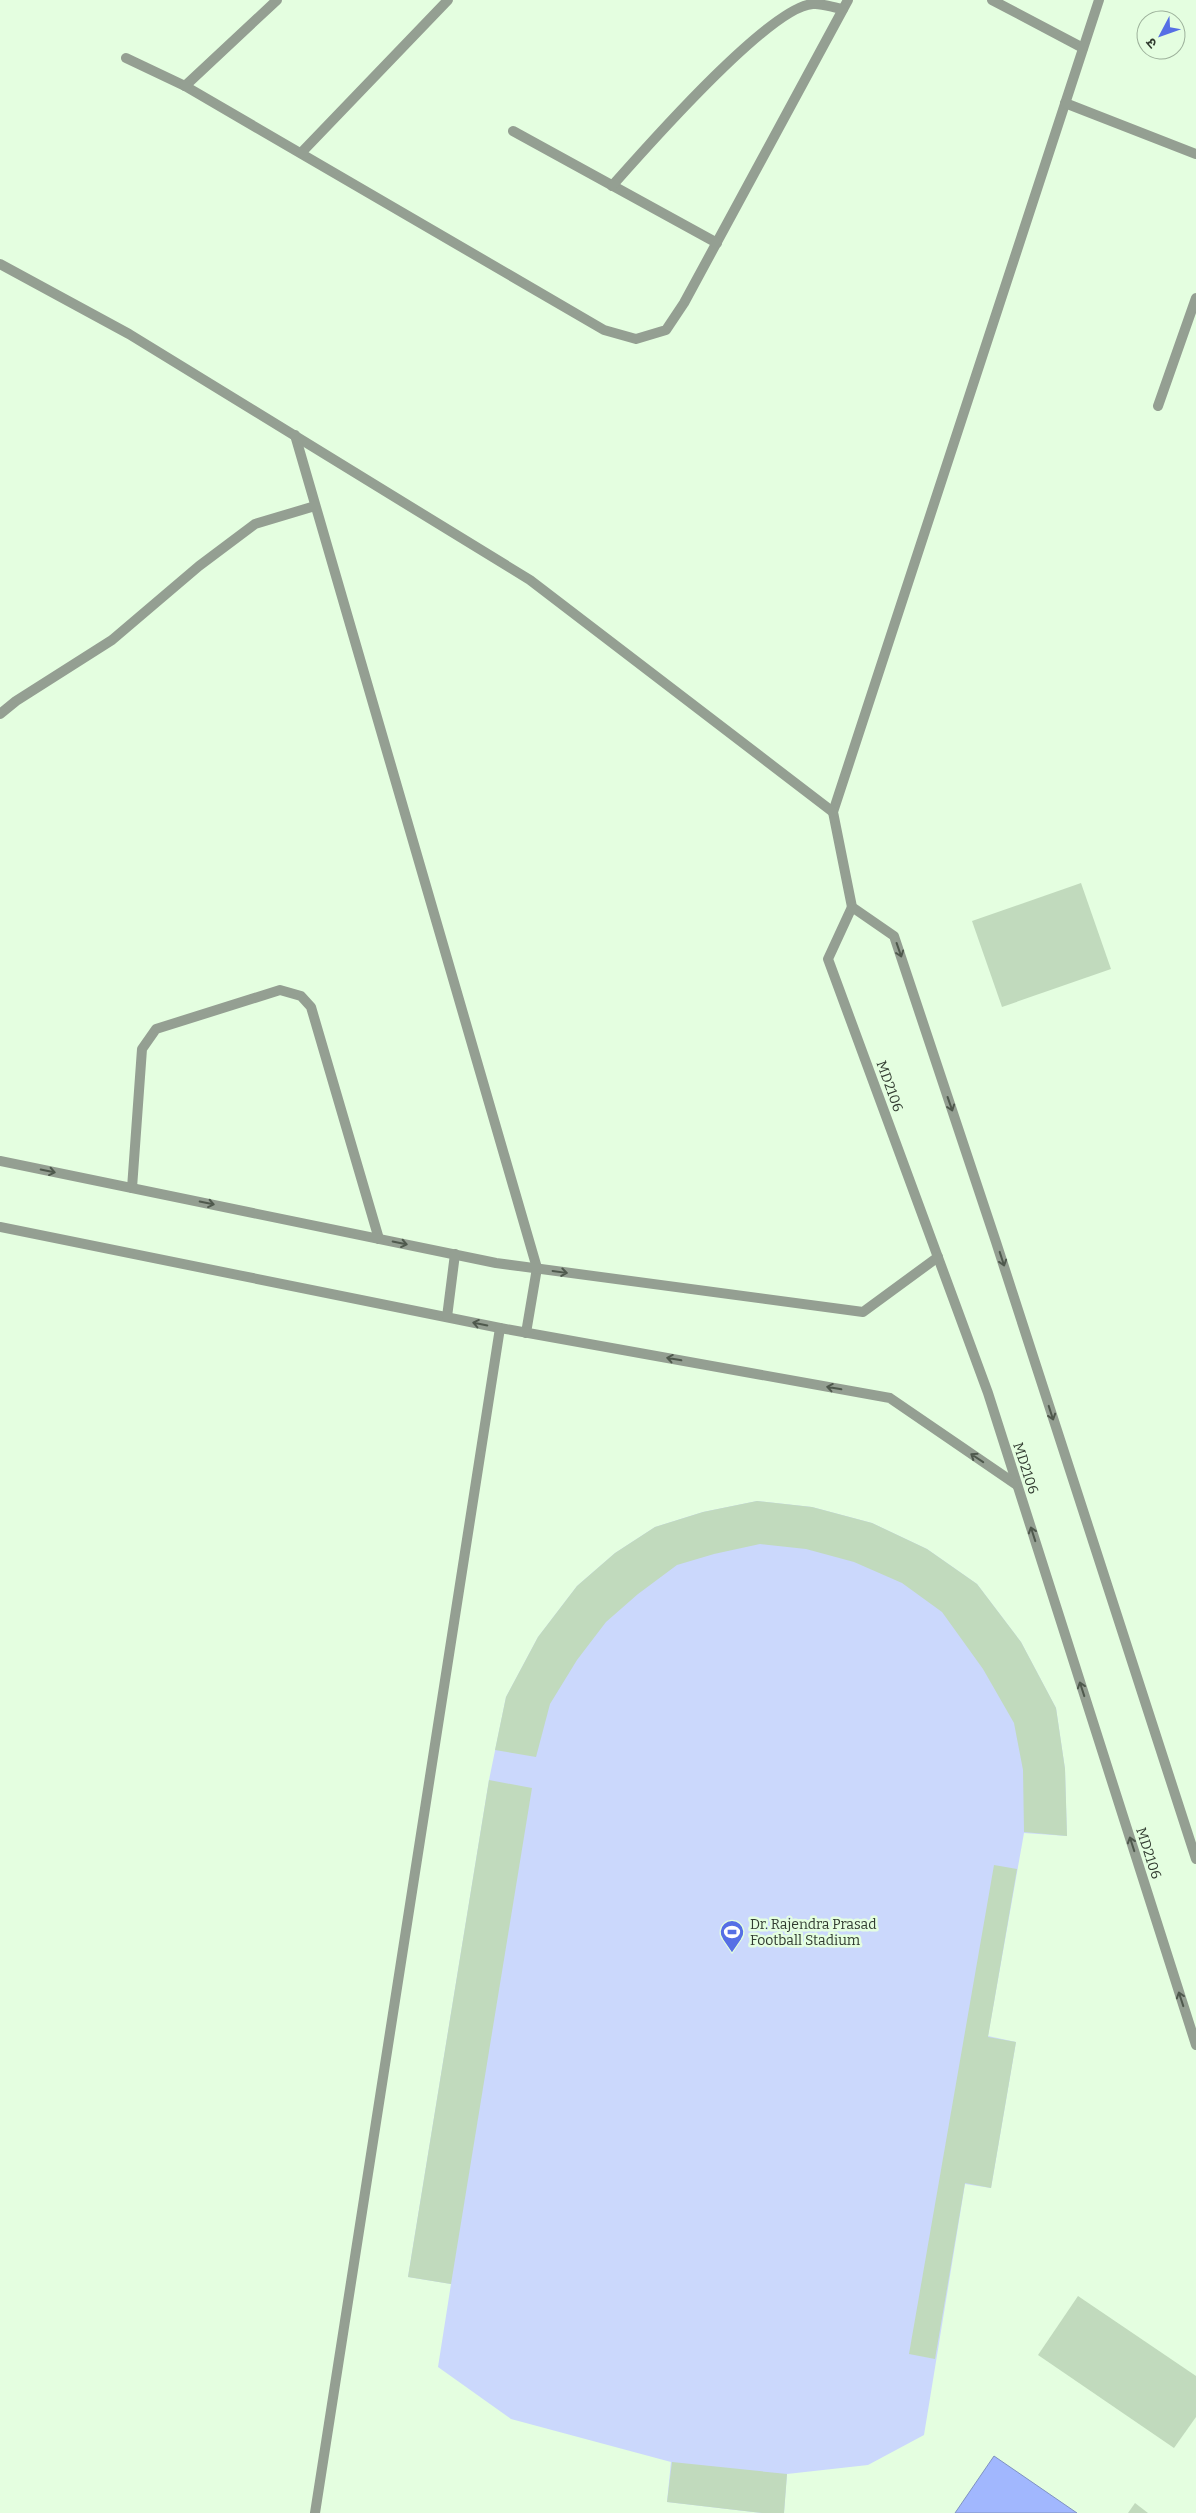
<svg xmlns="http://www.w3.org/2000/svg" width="1196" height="2513" font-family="Bitter,'Noto Sans Devanagari',serif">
  <rect width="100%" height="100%" fill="#e4fee0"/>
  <!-- green -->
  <path fill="#cbd8fc" d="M757,1501L812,1507L872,1523L927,1549L977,1584L1021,1642L1056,1708L1065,1769L1067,1836L1024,1833L988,2036L1016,2042L991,2188L965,2184L924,2435L868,2465L787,2474L784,2513H762L667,2502L671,2462L511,2419L438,2367L451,2284L408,2277L489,1780L506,1697L538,1637L577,1586L615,1553L655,1527L703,1512Z"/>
  <!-- water -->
  <path fill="#a1b7fe" stroke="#7f92c0" d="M994,2456L1077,2513H955Z"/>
  <!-- building -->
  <g fill="#c1dabd">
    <path d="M1081,883L1111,969L1002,1007L972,921Z"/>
    <path d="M757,1501L812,1507L872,1523L927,1549L977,1584L1021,1642L1056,1708L1065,1769L1067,1836L1024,1832L1023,1770L1014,1723L983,1669L942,1612L902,1583L854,1562L806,1549L760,1544L714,1554L677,1565L638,1594L606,1622L577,1660L550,1704L536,1757L495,1750L506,1697L538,1637L577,1586L615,1553L655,1527L703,1512Z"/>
    <path d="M489,1780L532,1788L451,2284L408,2277Z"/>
    <path d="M994,1865L1017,1869L988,2037L1016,2042L991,2188L965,2183L935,2359L909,2354Z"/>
    <path d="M1078,2296L1196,2376V2417L1174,2448L1038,2355Z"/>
    <path d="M672,2462L787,2474L784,2513H762L667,2502Z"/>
    <path d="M1135,2503L1148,2513H1128Z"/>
  </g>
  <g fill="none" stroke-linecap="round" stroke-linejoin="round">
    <!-- service -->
    <path stroke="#949f92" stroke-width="10" d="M132,1188L142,1049L156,1029L280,990L301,996L311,1007L379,1239"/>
    <!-- minor -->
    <g stroke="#949f92" stroke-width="10">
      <path d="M992,0L1083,48"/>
      <path d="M1099,0L833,812L852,907L894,936L996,1242L1196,1859"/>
      <path d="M126,58L185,86L604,330L636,339L666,330L684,303L848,0"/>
      <path d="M185,86L277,0"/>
      <path d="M1065,103L1196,154"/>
      <path d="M513,131L717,243"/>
      <path d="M301,153L448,0"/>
      <path d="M612,186C644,150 770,6 813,4C822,3 834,8 843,9"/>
      <path d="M0,264L129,334L530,580L833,812"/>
      <path d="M1158,406L1196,298"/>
      <path d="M295,435L537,1268L526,1333"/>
      <path d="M0,714L16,701L112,640L199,566L255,524L315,506"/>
      <path d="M852,907L828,959L988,1393L1196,2045"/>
      <path d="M0,1161L496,1263L863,1312L938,1257"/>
      <path d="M0,1227L500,1328L890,1398L1017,1485"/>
      <path d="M447,1317L455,1254"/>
      <path d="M315,2513L500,1328"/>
    </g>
  </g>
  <!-- one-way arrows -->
  <defs><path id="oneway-shaft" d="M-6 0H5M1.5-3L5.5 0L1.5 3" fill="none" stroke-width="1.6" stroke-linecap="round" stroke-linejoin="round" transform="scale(1.25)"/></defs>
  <g stroke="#4f594d">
    <use href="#oneway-shaft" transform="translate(899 950) rotate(71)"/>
    <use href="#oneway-shaft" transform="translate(950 1104) rotate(71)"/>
    <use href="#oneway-shaft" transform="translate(48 1171) rotate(12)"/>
    <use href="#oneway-shaft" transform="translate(207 1203) rotate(12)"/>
    <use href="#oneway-shaft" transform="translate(400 1243) rotate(12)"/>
    <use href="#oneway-shaft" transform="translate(1002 1259) rotate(72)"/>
    <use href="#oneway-shaft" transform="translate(560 1272) rotate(8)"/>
    <use href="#oneway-shaft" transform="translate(480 1324) rotate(-169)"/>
    <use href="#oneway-shaft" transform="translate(674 1359) rotate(-170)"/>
    <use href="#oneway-shaft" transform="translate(834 1388) rotate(-170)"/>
    <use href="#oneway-shaft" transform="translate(1051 1413) rotate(72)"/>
    <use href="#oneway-shaft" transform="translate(977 1458) rotate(-146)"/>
    <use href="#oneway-shaft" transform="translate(1033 1534) rotate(-108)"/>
    <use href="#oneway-shaft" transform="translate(1082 1689) rotate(-108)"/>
    <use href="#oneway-shaft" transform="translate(1132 1844) rotate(-108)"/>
    <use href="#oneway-shaft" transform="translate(1181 1999) rotate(-108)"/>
  </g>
  <!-- icons -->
  <defs>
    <g id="stadium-pin" transform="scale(1.25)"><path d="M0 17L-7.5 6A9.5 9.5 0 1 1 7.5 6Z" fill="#566fe5" stroke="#e4fee0"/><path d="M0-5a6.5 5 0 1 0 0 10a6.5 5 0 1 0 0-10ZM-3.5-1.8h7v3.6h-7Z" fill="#fff"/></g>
  </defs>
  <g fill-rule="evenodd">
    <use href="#stadium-pin" x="732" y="1932"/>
  </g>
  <g text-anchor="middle" stroke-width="5" stroke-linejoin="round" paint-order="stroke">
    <!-- street labels -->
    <g font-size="14" fill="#313b30" stroke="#e4fee0">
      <text transform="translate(890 1086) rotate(70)" y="5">MD2106</text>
      <text transform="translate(1026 1468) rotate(72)" y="5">MD2106</text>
      <text transform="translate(1149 1853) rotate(72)" y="5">MD2106</text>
    </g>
    <!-- poi labels -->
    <g font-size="14" fill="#313b30" stroke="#e4fee0" text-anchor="start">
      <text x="750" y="1929">Dr. Rajendra Prasad<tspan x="750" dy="16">Football Stadium</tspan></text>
    </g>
  </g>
  <!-- north arrow -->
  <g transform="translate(1161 35) rotate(229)"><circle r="24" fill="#e4fee0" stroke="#9cb09a"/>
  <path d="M0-4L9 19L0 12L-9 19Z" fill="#566fe5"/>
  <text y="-8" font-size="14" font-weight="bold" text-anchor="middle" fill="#313b30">उ</text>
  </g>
</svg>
